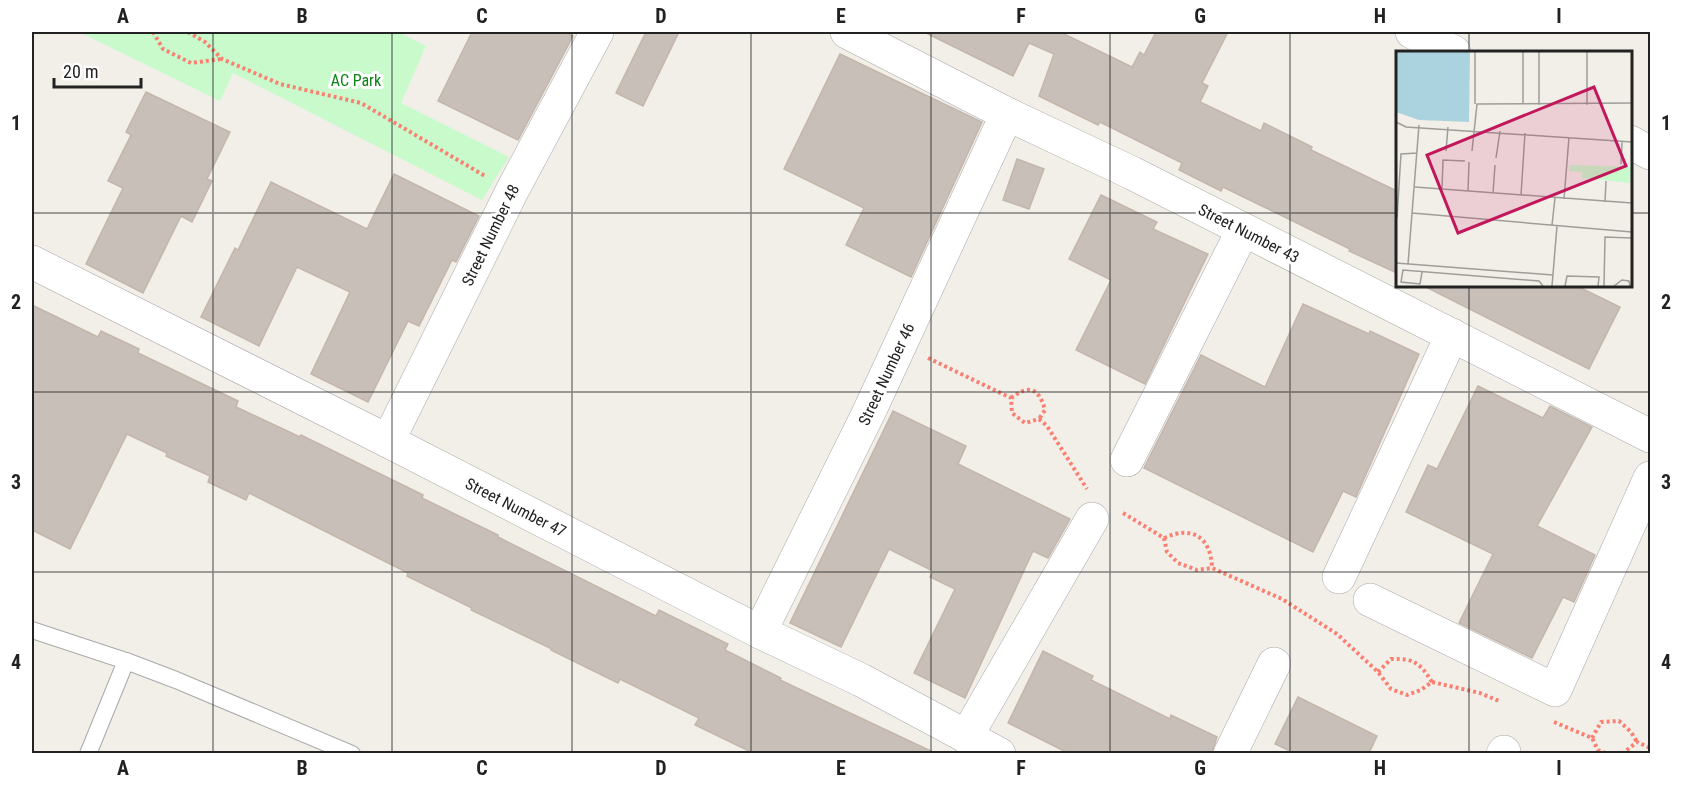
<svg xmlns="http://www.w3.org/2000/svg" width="1682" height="785" font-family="'Roboto Condensed',sans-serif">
  <rect width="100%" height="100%" fill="#f2efe9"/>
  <!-- park -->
  <path fill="#c8facc" d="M79,32H398L426,46L401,103L509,157L482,200L233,73L220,101Z"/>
  <!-- building -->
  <g fill="#c7bfb8" stroke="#c4b6ab" stroke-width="1.5">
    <path d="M472,32H564L573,36L518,140L438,101Z"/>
    <path d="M646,32H679L643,106L616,93Z"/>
    <path d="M924,32H1060L1132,67L1140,52L1144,55L1156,32H1228L1202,83L1208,86L1200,102L1261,131L1264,123L1312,147L1311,150L1397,191V273L1349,251L1350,249L1223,187L1221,191L1179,170L1182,163L1100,122L1098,125L1039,96L1054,54L1029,43L1013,76Z"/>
    <path d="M840,54L982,122L911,277L846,245L864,208L784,169Z"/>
    <path d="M146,92L230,132L207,179L212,181L192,222L181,216L143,293L86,264L123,188L108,181L131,135L126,132Z"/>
    <path d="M1017,159L1044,169L1029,209L1003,200Z"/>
    <path d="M394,174L479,216L456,262L452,260L419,326L408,321L368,402L311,374L350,292L297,267L259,346L201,317L235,248L238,250L271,182L367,229Z"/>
    <path d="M1101,195L1157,222L1153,229L1208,254L1145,384L1076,350L1111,280L1069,259Z"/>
    <path d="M1422,285H1575L1620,307L1589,369Z"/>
    <path d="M1303,304L1369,334L1370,331L1419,354L1356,497L1343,491L1313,552L1144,468L1201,355L1265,387Z"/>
    <path d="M32,305L98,337L101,331L139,349L138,353L238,401L236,407L300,437L301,435L423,495L422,498L498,535V537L656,616L659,610L728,644L725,650L781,678L780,680L935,753H753L695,725L699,718L620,679L618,683L551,650L552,649L471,610L472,608L407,576L408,573L249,493L246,500L208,482L210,476L166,456L167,453L127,434L70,549L32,530Z"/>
    <path d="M1478,386L1543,418L1550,406L1592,427L1537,526L1595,555L1574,602L1563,597L1532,658L1459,623L1493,554L1406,512L1428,465L1437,469Z"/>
    <path d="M893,411L966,446L958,464L1070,519L1048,558L1033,551L965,698L914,673L955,589L930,577L933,571L889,549L841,647L790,623Z"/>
    <path d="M1043,651L1093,676L1091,680L1170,719L1171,715L1217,737L1212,753H1068L1008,723Z"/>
    <path d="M1298,697L1377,736L1369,753H1294L1275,744Z"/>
  </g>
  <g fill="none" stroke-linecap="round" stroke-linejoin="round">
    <!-- lane casing -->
    <g stroke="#a9a9a9" stroke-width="18">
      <g id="lane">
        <path d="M32,630L126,661L176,680L352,754"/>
        <path d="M88,754L126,661"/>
      </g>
    </g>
    <!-- street casing -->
    <g stroke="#a9a9a9" stroke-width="34">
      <g id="street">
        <path d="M847,32L1007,114L1132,173L1650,436"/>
        <path d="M1412,32L1454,52"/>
        <path d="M1630,142L1650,153"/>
        <path d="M32,262L388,441L760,632L861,680L999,754"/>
        <path d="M388,441L512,191L597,32"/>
        <path d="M1127,460L1243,230"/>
        <path d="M1339,577L1452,335"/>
        <path d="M1370,600L1555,690L1650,478"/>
        <path d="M760,632L869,412L1007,114"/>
        <path d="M966,737L1092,519"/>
        <path d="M1230,754L1274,664"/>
        <path d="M1503,754L1504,752"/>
      </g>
    </g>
    <!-- path -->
    <g stroke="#fa8072" stroke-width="4" stroke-dasharray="3 3" stroke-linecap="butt">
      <path d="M153,32L163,49L191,63L221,59"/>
      <path d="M188,32L205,42L222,59L280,84L361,103L485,176"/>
      <path d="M928,358L1011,398L1012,413L1025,423L1039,419L1047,426L1087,489"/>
      <path d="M1011,398C1029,384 1039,388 1045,410L1039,419"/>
      <path d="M1123,513L1164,538L1167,552L1178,563L1197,570L1212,568L1282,599L1337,634L1378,672L1391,689L1407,695L1421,690L1432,682L1480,693L1499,701"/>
      <path d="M1164,538C1192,525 1211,537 1212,568"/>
      <path d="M1378,672L1391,659C1414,658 1420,663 1432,682"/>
      <path d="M1554,722L1592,738L1598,750L1608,754"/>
      <path d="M1592,738L1601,722L1619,721L1631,732L1637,742"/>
      <path d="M1622,754L1637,742L1650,748"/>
    </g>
    <!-- lane -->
    <use href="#lane" stroke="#fff" stroke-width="16"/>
    <!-- street -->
    <use href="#street" stroke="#fff" stroke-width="33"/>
  </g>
  <!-- grid -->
  <path fill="none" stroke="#222" stroke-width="1.5" stroke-opacity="0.55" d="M213,32V754M392,32V754M572,32V754M751,32V754M931,32V754M1110,32V754M1290,32V754M1469,32V52M32,213H1397M1630,213H1650M1469,285V754M32,392H1650M32,572H1650"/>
  <g text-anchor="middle" stroke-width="6" stroke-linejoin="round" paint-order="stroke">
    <!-- park labels -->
    <g font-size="16" fill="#0c8416" stroke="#fff">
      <text x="356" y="86">AC Park</text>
    </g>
    <!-- street labels -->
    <g font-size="16" fill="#222" stroke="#fff">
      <text transform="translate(1249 233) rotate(27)" y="6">Street Number 43</text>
      <text transform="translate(490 235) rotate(-64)" y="6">Street Number 48</text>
      <text transform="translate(886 374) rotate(-65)" y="6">Street Number 46</text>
      <text transform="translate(516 507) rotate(27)" y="6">Street Number 47</text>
    </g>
  </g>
  <!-- overview -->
  <g transform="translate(1396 51)">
    <rect width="236" height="236" fill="#f2efe9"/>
    <path d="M174,114L235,116L234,132L186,127V121L173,120Z" fill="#c8facc"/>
    <path d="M0,1H74L73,71L23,69L0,61Z" fill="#aad3df"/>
    <path fill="none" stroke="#9f9d99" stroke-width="1.5" d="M127,1V53M79,53V1M143,54V1M191,54V1M0,71L10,76L236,91M50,100L52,76M76,100L81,53L236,52M100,107L104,80M225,113L226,91M19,136L236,152M46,138L47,109L69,110M72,140L73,111M97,142L99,114M125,144L129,82M168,148L173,86M209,151L210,130M16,162L236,181M1,167L5,103L21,102M156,174L159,147M0,212L157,224M12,213L23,74M26,221L24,233L5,231L7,219L143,230L147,235M156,235L161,175M169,235L171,225L203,226L202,235M208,235L209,186L236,187M218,235L226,229L233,230L234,235"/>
    <path fill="#c2185b" fill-opacity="0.15" stroke="#c2185b" stroke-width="3" d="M198,36L230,115L62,182L31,104Z"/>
    <rect width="236" height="236" fill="none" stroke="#222" stroke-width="3"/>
  </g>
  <!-- border -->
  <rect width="1682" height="785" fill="none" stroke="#ffffff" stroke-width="66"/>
  <!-- scale -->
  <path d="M54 78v9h87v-9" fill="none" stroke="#222222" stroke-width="3"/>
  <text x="63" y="78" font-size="18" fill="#222222" stroke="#ffffff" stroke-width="4.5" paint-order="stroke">20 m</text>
  <rect x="33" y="33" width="1616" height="719" fill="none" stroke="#222" stroke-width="2"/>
  <g font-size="20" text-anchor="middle" font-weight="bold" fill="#222">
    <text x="123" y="23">A</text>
    <text x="302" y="23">B</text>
    <text x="482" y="23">C</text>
    <text x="661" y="23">D</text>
    <text x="841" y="23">E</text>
    <text x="1021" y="23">F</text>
    <text x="1200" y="23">G</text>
    <text x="1380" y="23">H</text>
    <text x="1559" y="23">I</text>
    <text x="16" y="130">1</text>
    <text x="1666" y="130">1</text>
    <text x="16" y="309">2</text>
    <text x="1666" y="309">2</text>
    <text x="16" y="489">3</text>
    <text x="1666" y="489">3</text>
    <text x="16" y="669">4</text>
    <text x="1666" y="669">4</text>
    <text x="123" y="775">A</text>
    <text x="302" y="775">B</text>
    <text x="482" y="775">C</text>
    <text x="661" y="775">D</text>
    <text x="841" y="775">E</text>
    <text x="1021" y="775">F</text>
    <text x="1200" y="775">G</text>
    <text x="1380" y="775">H</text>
    <text x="1559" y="775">I</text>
  </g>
</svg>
